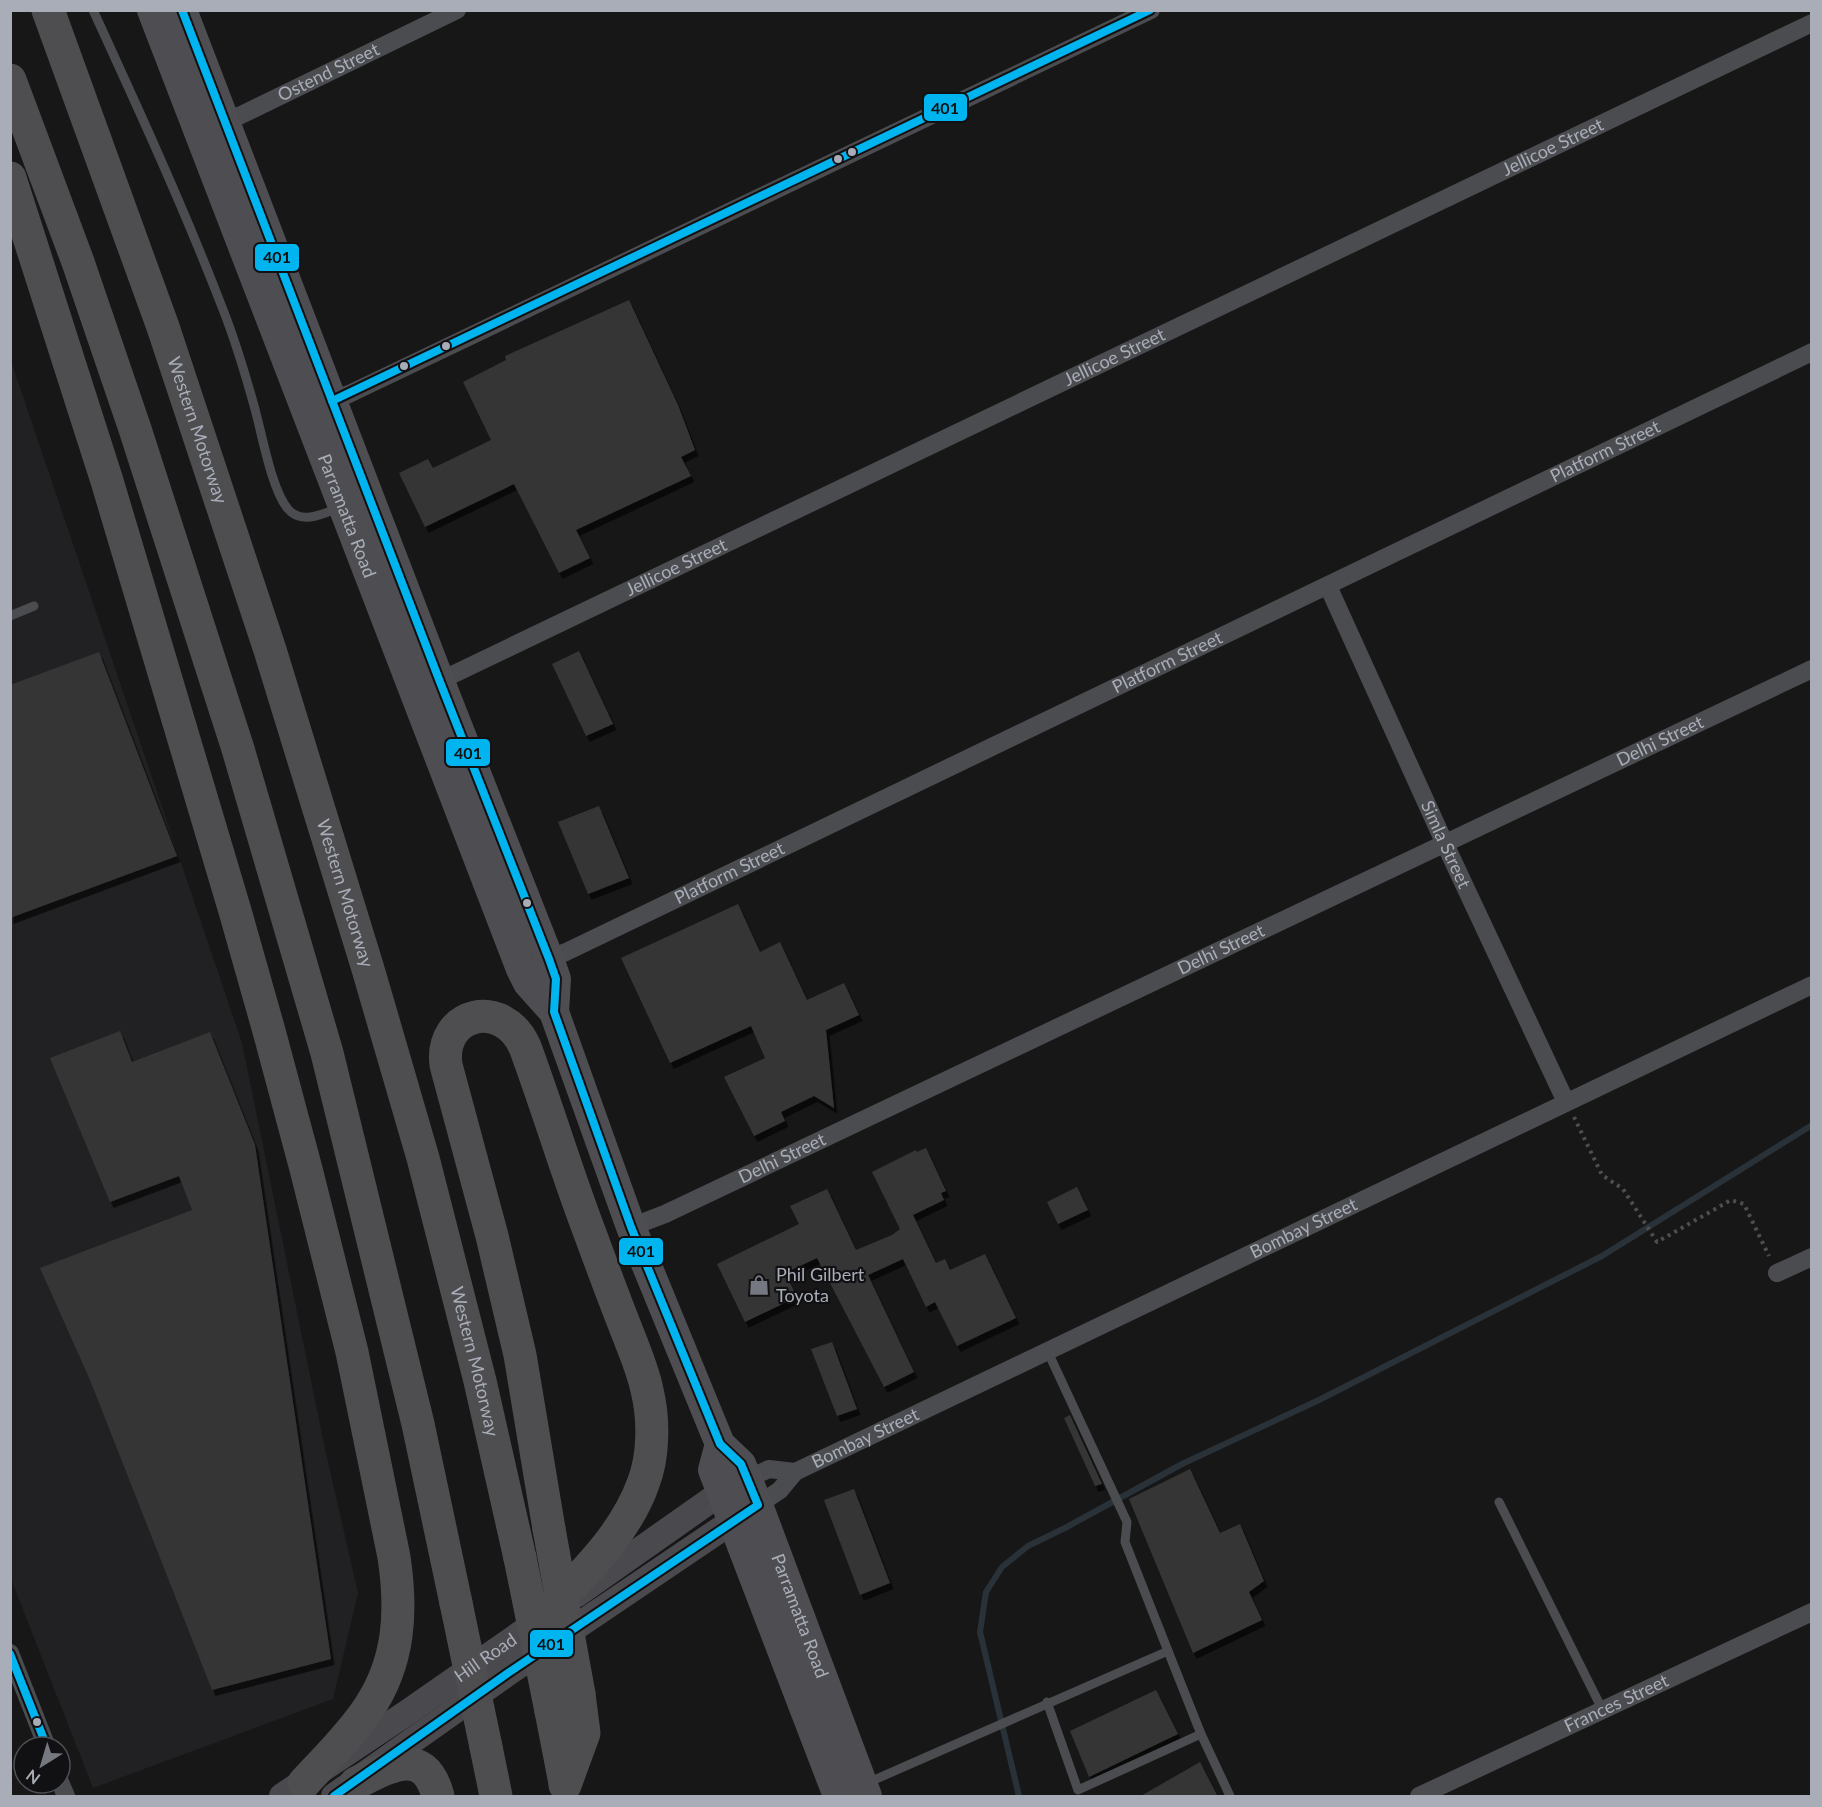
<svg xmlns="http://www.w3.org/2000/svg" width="1822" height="1807" font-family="Lato,sans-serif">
  <defs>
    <filter id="shadow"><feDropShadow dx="3.5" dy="6" stdDeviation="0" flood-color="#0009"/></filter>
  </defs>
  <rect width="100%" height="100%" fill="#171717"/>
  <!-- built -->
  <path fill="#212123" d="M10,358L242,1043L325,1449L358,1593L333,1699L93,1788L11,1579Z"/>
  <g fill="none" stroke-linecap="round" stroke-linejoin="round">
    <!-- stream -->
    <path stroke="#2a3239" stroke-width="6" d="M1019,1796L980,1632L986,1592L1002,1567L1028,1546L1065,1528L1182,1464L1319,1400L1602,1256L1812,1125"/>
  </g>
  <!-- building -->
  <g fill="#353536" filter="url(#shadow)">
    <path d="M629,300L678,405L695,450L681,457L691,476L576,530L590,558L559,573L514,484L425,527L399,473L428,459L433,468L491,440L463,382L506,360L505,356Z"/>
    <path d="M579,651L613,724L586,736L552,664Z"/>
    <path d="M99,652L177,856L10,918V685Z"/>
    <path d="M599,806L629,878L588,894L558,822Z"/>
    <path d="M738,904L760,952L780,942L807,1000L844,983L859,1015L826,1030L834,1108L814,1096L781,1112L785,1121L754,1136L724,1077L765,1058L751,1026L670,1063L621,958Z"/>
    <path d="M120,1031L132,1062L210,1032L255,1145L331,1659L212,1690L90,1380L40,1268L192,1210L179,1176L110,1202L50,1058Z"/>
    <path d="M926,1148L946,1191L941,1193L944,1200L913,1215L936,1263L945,1259L950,1270L985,1254L1016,1318L957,1346L935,1302L926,1307L903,1259L868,1275L914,1372L884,1387L817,1258L785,1273L797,1297L745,1322L717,1264L799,1224L790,1206L827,1189L856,1250L892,1235L900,1229L872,1172L916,1150L917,1152Z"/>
    <path d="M1077,1187L1088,1210L1058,1224L1047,1202Z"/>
    <path d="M832,1342L857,1409L837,1416L811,1349Z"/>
    <path d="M1070,1415L1102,1484L1095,1486L1064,1418Z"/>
    <path d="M1190,1469L1220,1533L1240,1524L1264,1581L1249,1592L1262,1620L1193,1653L1129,1499Z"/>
    <path d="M854,1489L890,1583L860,1595L824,1500Z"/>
    <path d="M1156,1690L1178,1734L1089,1777L1070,1731Z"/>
    <path d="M1200,1762L1218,1797H1139Z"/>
  </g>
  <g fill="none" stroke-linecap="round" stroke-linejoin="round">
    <!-- path -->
    <path stroke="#4d4e52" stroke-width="4" stroke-dasharray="3 4.5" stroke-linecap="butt" d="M1574,1117L1602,1175L1623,1189L1657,1242L1731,1200L1744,1204L1769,1256"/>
    <!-- service -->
    <g stroke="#4b4c50" stroke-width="9">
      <path d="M93,10C138,108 183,206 222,307C234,337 244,370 253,402C261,428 271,490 288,509C301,525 323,514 338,508"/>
      <path d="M10,616L34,606"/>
      <path d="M1047,1350L1127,1522L1125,1542L1168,1651"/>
      <path d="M1499,1502L1602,1709"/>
      <path d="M1047,1702L1078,1790L1201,1734"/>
      <path d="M867,1783L1168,1651L1201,1734L1230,1796"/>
    </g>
    <!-- minor -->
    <g stroke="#4b4c50" stroke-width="18">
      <path id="s1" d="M218,124L241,115L457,10"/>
      <path d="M323,404L349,394L1151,10"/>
      <path id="s2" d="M1328,586L1445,844L1566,1102"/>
      <path id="s3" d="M431,685L1812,23"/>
      <path id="s4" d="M542,961L566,952L1812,352"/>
      <path id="s5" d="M631,1227L665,1214L1812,669"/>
      <path d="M1777,1273L1812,1257"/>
      <path d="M747,1479L769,1469L795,1472"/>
      <path id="s6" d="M758,1505L780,1490L795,1472L1812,985"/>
      <path d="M10,1653L47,1747"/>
      <path d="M60,1782L66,1796"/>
      <path id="s7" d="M1419,1796L1812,1612"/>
    </g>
    <!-- secondary -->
    <g stroke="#4a4a4e" stroke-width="26">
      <path d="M576,1595L722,1492L739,1483"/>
      <path id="s8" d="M282,1796L408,1712L546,1616"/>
      <path d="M334,1796L508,1673L749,1510"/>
    </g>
    <!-- trunk -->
    <g stroke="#4e4e52" stroke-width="30">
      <path id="s9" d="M152,10L521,969L528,983L554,1012L631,1227L720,1444L741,1464L758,1505L867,1796"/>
      <path d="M182,10L440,682L549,959L556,979L554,1012"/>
      <path d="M720,1444L713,1470L838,1796"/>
    </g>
    <!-- motorway -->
    <g stroke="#4e4e51" stroke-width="33">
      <path id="s10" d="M48,10L163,327L270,650L368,969L423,1158L480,1381L520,1558"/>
      <path d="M10,80L78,262L135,429L238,749L327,1053L418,1424L456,1603"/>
      <path d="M10,178L107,481L235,911L269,1031L306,1169L352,1352L394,1557C402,1611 400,1662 368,1709C350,1736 326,1759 304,1783"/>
      <path d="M545,1614C582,1575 624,1536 643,1484C654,1456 654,1419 647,1390C643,1371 635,1352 628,1334C615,1301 603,1269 591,1236C567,1174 548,1109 525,1047C503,997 439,1012 446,1065L492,1236L520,1355L549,1529"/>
      <path d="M551,1711L565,1783"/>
      <path d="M486,1747L496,1796"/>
      <path d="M356,1783C391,1766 424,1745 438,1796"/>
      <path d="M565,1785L584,1733L579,1694"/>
    </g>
    <!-- motorway-bridge -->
    <g stroke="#4e4e51" stroke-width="33">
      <path d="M549,1529L579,1694"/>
      <path d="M520,1558L551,1711"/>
      <path d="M456,1603L486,1747"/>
    </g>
    <!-- bus-1 casing -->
    <g stroke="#111113" stroke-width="12">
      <g id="bus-1">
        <path d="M182,10L440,682L549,959L556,979L554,1012L631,1227L720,1444L741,1464L758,1505L508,1673L334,1796"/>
        <path d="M332,401L1150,10"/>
        <path d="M10,1654L47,1747"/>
      </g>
    </g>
    <!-- bus-1 -->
    <use href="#bus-1" stroke="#00b5ef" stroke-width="8"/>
  </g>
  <!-- icons -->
  <defs>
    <g id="shop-bare" transform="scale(1.62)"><path d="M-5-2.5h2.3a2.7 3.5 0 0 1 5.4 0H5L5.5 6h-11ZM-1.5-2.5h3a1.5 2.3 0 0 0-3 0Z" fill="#757880" stroke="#111113" stroke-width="2.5" paint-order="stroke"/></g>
  </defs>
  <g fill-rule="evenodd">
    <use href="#shop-bare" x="759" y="1285"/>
  </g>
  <!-- markers -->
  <g fill="#a8adb8" stroke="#111113" stroke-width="2">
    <circle cx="852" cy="152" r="5"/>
    <circle cx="838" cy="159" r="5"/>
    <circle cx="446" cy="346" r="5"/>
    <circle cx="404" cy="366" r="5"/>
    <circle cx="527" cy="903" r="5"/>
    <circle cx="37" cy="1722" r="5"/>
  </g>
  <g text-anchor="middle" stroke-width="4.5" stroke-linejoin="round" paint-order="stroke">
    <!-- street labels -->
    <g font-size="18" fill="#a8adb8" stroke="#111113">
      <text dy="6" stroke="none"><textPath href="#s1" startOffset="122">Ostend Street</textPath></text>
      <text dy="6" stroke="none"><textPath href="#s3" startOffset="1244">Jellicoe Street</textPath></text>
      <text dy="6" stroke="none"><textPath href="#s3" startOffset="758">Jellicoe Street</textPath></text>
      <text dy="6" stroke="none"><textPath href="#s10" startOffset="446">Western Motorway</textPath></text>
      <text dy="6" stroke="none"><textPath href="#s4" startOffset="1179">Platform Street</textPath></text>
      <text dy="6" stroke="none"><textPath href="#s9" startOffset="542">Parramatta Road</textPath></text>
      <text dy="6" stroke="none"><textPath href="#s3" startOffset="272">Jellicoe Street</textPath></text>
      <text dy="6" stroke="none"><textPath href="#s4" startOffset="693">Platform Street</textPath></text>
      <text dy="6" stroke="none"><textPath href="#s5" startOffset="1138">Delhi Street</textPath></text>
      <text dy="6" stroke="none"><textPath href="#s2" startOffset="284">Simla Street</textPath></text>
      <text dy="6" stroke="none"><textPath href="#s4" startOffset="207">Platform Street</textPath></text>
      <text dy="6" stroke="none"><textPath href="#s10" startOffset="932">Western Motorway</textPath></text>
      <text dy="6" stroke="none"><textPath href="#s5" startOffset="652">Delhi Street</textPath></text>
      <text dy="6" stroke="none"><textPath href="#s5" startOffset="166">Delhi Street</textPath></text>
      <text dy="6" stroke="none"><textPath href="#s6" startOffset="614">Bombay Street</textPath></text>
      <text dy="6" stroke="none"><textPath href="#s10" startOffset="1418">Western Motorway</textPath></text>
      <text dy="6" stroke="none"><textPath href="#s6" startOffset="128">Bombay Street</textPath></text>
      <text dy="6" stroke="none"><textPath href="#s9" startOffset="1737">Parramatta Road</textPath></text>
      <text dy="6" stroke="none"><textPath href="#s8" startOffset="246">Hill Road</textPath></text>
      <text dy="6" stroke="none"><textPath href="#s7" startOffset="218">Frances Street</textPath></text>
    </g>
    <!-- poi labels -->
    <g font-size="18" fill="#a8adb8" stroke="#111113" text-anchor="start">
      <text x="776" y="1281">Phil Gilbert<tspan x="776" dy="21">Toyota</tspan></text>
    </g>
  </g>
  <g stroke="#111113" stroke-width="2">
    <rect x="923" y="93" width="45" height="29" rx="6" fill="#00b5ef"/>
    <rect x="254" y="243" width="46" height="29" rx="6" fill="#00b5ef"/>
    <rect x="445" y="738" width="46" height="29" rx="6" fill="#00b5ef"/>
    <rect x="618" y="1237" width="46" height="29" rx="6" fill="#00b5ef"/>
    <rect x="529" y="1629" width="45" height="29" rx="6" fill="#00b5ef"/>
  </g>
  <g font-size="16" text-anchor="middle" font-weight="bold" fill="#111">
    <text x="945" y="114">401</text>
    <text x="277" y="263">401</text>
    <text x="468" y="759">401</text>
    <text x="641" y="1257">401</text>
    <text x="551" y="1650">401</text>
  </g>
  <!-- border -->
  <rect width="1822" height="1807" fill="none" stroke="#a8adb8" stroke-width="24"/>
  <!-- north arrow -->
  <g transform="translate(42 1765) rotate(217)"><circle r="28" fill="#111113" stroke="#4d4f55" stroke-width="1.5"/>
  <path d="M0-4.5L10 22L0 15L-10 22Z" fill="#757880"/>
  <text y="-9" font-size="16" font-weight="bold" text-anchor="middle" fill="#a8adb8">N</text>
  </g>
</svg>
